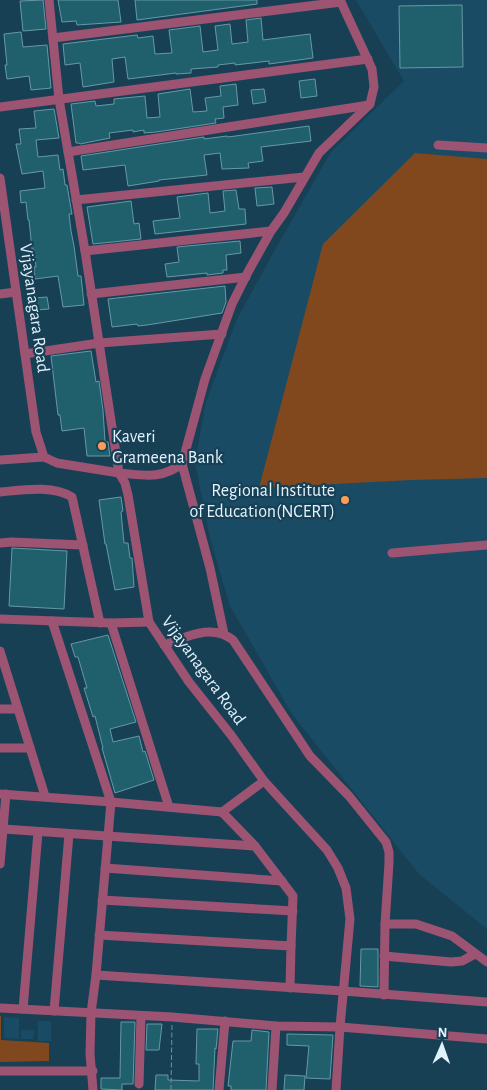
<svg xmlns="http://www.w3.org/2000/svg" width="487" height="1090" font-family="'Alegreya Sans',sans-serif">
  <rect width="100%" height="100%" fill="#184055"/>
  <!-- built -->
  <g fill="#1a4b64">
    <path d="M356,0H487V929L419,874L292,714L230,606L210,538L195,462L206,402L237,319L276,248L331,152L404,81Z"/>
    <path d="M4,1017L19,1018V1039L4,1038Z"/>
    <rect x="38" y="1021" width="13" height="20"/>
    <path d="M21,1030H34L33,1039H21Z"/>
  </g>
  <!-- green -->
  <g fill="#81481e">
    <path d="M415,153L487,159V478L411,480L259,488L323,244Z"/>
    <path d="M0,1016H1V1040L49,1043V1061L0,1062Z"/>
  </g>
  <!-- building -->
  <g fill="#205f6c" stroke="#6699a6">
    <path d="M43,0L46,29L23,31L20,1Z"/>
    <path d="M58,0H118L121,22L77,25L76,21L62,22Z"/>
    <path d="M135,0H257V4L137,20Z"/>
    <path d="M462,5L463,67L400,68L399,6Z"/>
    <path d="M261,18L263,40L310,34L313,58L269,64V61L235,65V63L218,65V67L191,69V73L176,74V73L128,79L125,57L112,59L114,82L83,87L80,63L65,65L63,44L137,35L138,38L153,36L155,54L172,53L169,30L200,26L203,52L218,50L215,26L230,24L232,44L248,42L246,20Z"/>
    <path d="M21,32L23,47L47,45L51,88L31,90L29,76L7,79L5,65H7L4,34Z"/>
    <path d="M315,79L317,96L301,98L299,81Z"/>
    <path d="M236,84L238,105L223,107L224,118L215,119L216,123L156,132L144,133V130L133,132V130L109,133L110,138L80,144L79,143H76L71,104L95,101L96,106L114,104V99L145,96L147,118L160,117L158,94L190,89L193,112L207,111L205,98L221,96L220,86Z"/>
    <path d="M264,89L266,102L253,104L251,90Z"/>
    <path d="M54,109L59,138L36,140L38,157L58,155L60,170L63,169L65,185H67L70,203L72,214H69L71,231L74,246L78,276H81L84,305L63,307L58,276L35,279L34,267H36L34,249H32L29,220H28L26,202L21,203L20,191L45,188L43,171L22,174L16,144H21L19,129L36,128L34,111Z"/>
    <path d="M309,126L311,141L261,147L263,161L248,163L249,168L222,169L220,153L204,155L207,175L159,180V181L128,186L125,165L83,170L81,156L204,137V139L227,136L228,137Z"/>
    <path d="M272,187L274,204L257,206L255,188Z"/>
    <path d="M236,190L239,209H245L246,224L155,234L153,221L180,218L177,197L208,193L210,213L225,211L223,191Z"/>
    <path d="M131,201L134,224L139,223L141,239L93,244L87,207Z"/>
    <path d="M240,241L241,253L226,255L227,270H223V273L207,275V273L167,277L165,264L179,262L177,247Z"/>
    <path d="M225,286L226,302L222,313L147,325L138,326L137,324L112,327L108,299Z"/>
    <path d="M47,297L49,309L36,310L34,298Z"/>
    <path d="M91,351L96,382L99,381L103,410L105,442H108L110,456H87L84,428L62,431L60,415H58L51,356Z"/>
    <path d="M121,497L123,511L121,512L124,543H128L130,558H132L134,587L115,590L106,544H105L99,500Z"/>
    <path d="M12,548L67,551L64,609L9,606Z"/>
    <path d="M108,635L136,722L110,729L113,742L139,736L143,752L145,751L154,780L115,793L102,748H103L95,716L93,717L84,688H87L82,671L78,657H75L71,644Z"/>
    <path d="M361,949H378V987L360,986Z"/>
    <path d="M121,1022H135L133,1084H122V1090L101,1089V1078H120Z"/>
    <path d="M147,1024H162L159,1050H146Z"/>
    <path d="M197,1029H218L216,1049L215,1048L213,1090H155L156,1075H168V1080L199,1081V1064H196Z"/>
    <path d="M252,1030L269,1032L266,1090H231V1086H228L233,1041H251Z"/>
    <path d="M287,1034L333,1035L330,1079L306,1078L309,1046L287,1045Z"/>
    <path d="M285,1075L305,1076L304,1090H284Z"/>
  </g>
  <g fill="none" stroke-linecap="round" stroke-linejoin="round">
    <!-- path -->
    <path stroke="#7290a0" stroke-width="1" stroke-dasharray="5 2.5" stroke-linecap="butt" d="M171,1090L172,1025"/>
    <!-- minor -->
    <g stroke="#9c5472" stroke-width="9">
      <path d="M49,0L59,99L85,251L119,473C145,475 159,480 182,464L205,379L232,304L248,272L271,231L284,213L319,153L370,104L374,87L372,69L341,2L338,0"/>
      <path d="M53,38L341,2"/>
      <path d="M0,107L368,59"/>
      <path d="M438,145L487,148"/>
      <path d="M68,152L369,105"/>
      <path d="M0,178L36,432L44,457L57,463L119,473L125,483L128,495L149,622L189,682L231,735L264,781L327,850L338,868L346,888L350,919L340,1027L336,1090"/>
      <path d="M76,200L304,177"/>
      <path d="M85,251L271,231"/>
      <path d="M0,294L16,292"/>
      <path d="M91,294L246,277"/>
      <path d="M25,354L99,343L222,334"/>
      <path d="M0,460L44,457"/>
      <path d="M182,464L210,568L224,634"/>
      <path d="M0,492C23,490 52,485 72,497L100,623"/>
      <path d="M0,543L11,542L83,545"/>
      <path d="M392,553L487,545"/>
      <path d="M0,619L111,623L149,622"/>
      <path d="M52,621L111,802L96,975L91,1013L90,1054L93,1090"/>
      <path d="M111,623L169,807"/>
      <path d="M164,645C187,637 211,623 233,640L310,756L349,796L386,842L389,852V863L385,924L384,995"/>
      <path d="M0,651L45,796"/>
      <path d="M0,709H18"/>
      <path d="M0,748H30"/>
      <path d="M0,794L111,802L222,812L264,781"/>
      <path d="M222,812L255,846L293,896L291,946"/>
      <path d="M3,829L255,846"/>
      <path d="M0,864L6,794"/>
      <path d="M105,868L282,881"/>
      <path d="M102,900L293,911"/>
      <path d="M385,924H416L452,936L487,962"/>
      <path d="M99,935L291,946L290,988"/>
      <path d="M384,956L451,962L462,961L475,954"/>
      <path d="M96,975L343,991L487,1002"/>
      <path d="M0,1008L172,1017L276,1026L340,1027L487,1039"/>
      <path d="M23,1009L38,832"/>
      <path d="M54,1011L69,834"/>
      <path d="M0,1071H93"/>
      <path d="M139,1084L141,1016"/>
      <path d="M219,1090L225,1021"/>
      <path d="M272,1090L276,1026"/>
    </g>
  </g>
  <!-- markers -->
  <g fill="#fd9c56" stroke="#184055" stroke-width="2">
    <circle cx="102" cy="446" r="5"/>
    <circle cx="345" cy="500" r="5"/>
  </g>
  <g text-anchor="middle" stroke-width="4.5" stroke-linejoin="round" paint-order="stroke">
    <!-- street labels -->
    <g font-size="18" fill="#e1f2fd" stroke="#184055">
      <text transform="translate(35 308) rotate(82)" y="6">Vijayanagara Road</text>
      <text transform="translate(204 670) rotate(54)" y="6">Vijayanagara Road</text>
    </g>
    <!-- poi labels -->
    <g font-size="18" fill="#e1f2fd" stroke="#184055" text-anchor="start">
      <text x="112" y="442">Kaveri<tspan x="112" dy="21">Grameena Bank</tspan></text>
      <text x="335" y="496" text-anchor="end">Regional Institute<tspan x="335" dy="21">of Education(NCERT)</tspan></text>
    </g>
  </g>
  <!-- north arrow -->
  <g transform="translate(442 1045) rotate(2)" stroke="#184055" stroke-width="4" paint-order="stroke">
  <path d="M0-4L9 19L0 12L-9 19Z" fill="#e1f2fd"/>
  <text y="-8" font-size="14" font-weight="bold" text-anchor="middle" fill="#e1f2fd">N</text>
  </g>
</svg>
